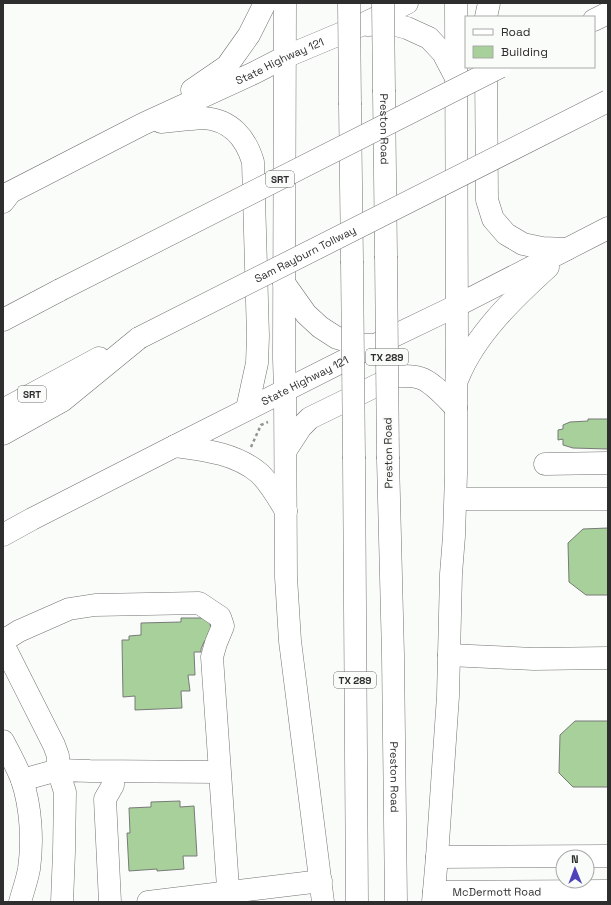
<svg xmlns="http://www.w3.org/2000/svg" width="611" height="905" font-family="'Space Grotesk',sans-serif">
  <rect width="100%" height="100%" fill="#fafcf9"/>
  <!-- building -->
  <g fill="#a7d09a" stroke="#787a78">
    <path d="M588,419H608V449L573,448L563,445V439L558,440V430L563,429V425L570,422L588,421Z"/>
    <path d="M608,528V595H586L569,582L568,543L583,529Z"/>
    <path d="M181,618H205L209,622L211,627V632L204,642L201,649V652H194L195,675H188L190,691H181L182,708L135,710V696L123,697L122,640H129V636L141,635V623L181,622Z"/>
    <path d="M575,721H608V787H573L559,773L560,735Z"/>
    <path d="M180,801V807L194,806L197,856H183L184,869L157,871V869L129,871L127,833H130L129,808L151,807V802Z"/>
  </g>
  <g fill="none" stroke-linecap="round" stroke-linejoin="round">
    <!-- minor casing -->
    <g stroke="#717371" stroke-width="23">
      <g id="minor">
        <path d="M545,464L608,463"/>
        <path d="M456,499H608"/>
        <path d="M3,641L19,631L69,609L95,605L199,603L220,617L223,626L216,643L212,657L229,902"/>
        <path d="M3,644L54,745L58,756V770L22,780"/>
        <path d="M449,655L534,659L608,658"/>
        <path d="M3,741C10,754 17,767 22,780C31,807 33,841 29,869C27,880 23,891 20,902"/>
        <path d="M62,902L64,852L65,792L58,770L90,771L219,772"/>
        <path d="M110,902L105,799L113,785V772"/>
        <path d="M148,902L321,881"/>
      </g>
    </g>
    <!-- major casing -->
    <g stroke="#717371" stroke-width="23">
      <g id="major">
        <path d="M285,3L284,358L285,391L286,577L290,641L323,902"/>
        <path d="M486,17L489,3"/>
        <path d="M367,25L392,24L407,28L429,38L443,53L455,76"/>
        <path d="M486,67L487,200L493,219L506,234L523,244L542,248L567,249"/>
        <path d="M192,90L227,66L249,35L265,3"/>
        <path id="s1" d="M384,92L386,256"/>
        <path d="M350,105L352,261"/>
        <path d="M161,122C170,121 179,120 189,119C194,119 199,118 204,118C231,120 246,138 253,162L258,336L257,363L247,409"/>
        <path id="s2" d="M3,196L143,124L254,73L285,57L359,26L407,3"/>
        <path d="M284,283L306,314L320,327L337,338L358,344L370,345"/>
        <path d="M458,378C475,335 514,298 548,267"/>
        <path d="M175,446C204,450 235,453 259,473C270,483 278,498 286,511"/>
        <path d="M286,450L301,427L310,418L396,376C404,376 412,375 420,378C433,382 447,399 456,408"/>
        <path d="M354,459L357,902"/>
        <path id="s3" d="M388,459L393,655L396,902"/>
        <path id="s4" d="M3,535L32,519L175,446L375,345L456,306L608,228"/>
        <path d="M437,857L608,856"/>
        <path id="s5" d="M434,892L608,891"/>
        <path d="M433,902L437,857L448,696L451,574L454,536L456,474V408L457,345L456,3"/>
      </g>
    </g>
    <!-- highway casing -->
    <g stroke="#717371" stroke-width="23">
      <g id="highway">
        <path d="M594,20L608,13"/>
        <path d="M3,202L10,193"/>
        <path d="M3,320L60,290"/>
        <path d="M3,410L99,358"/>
        <path d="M3,434L62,401L139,338"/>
      </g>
    </g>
    <!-- path -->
    <path stroke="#939492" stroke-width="2.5" stroke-dasharray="3 3" stroke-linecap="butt" d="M251,447L261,425L268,422"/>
    <!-- minor -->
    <use href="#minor" stroke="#fff" stroke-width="22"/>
    <!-- major -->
    <use href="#major" stroke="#fff" stroke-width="22"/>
    <!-- highway -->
    <use href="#highway" stroke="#fff" stroke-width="22"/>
    <!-- major-bridge casing -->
    <g stroke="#717371" stroke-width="23" stroke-linecap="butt">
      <g id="major-bridge">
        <path d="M349,3L350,105"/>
        <path d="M383,3L384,92"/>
        <path d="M386,256L388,459"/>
        <path d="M352,261L354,459"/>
      </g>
    </g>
    <!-- highway-bridge casing -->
    <g stroke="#717371" stroke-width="23" stroke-linecap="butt">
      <g id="highway-bridge">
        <path d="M60,290L500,67"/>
        <path id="s6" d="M139,338L608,101"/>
      </g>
    </g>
    <!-- major-bridge -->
    <use href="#major-bridge" stroke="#fff" stroke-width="22"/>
    <!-- highway-bridge -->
    <use href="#highway-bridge" stroke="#fff" stroke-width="22"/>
  </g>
  <g text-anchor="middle" stroke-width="4" stroke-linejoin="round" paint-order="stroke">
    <!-- shield labels -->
    <g fill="#fafcf9" stroke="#6a6c6a" stroke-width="1">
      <rect x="266" y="171" width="28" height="16" rx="3"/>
      <rect x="366" y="349" width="42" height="16" rx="3"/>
      <rect x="18" y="386" width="28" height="16" rx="3"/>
      <rect x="334" y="672" width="42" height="16" rx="3"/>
    </g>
    <g font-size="10" font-weight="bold" fill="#2d2e2d">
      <text x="280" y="183">SRT</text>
      <text x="387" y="361">TX 289</text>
      <text x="32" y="398">SRT</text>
      <text x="355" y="684">TX 289</text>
    </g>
    <!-- street labels -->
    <g font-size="11" fill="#2d2e2d" stroke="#fafcf9">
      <text dy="4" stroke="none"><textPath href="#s2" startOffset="308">State Highway 121</textPath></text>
      <text dy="4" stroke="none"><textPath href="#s1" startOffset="37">Preston Road</textPath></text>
      <text dy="4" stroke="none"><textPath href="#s6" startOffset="186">Sam Rayburn Tollway</textPath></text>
      <text dy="4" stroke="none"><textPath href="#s4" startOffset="339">State Highway 121</textPath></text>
      <text transform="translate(388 453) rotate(-91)" y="4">Preston Road</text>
      <text dy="4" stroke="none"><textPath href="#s3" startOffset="318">Preston Road</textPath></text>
      <text dy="4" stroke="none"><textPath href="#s5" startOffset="63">McDermott Road</textPath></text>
    </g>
  </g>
  <!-- border -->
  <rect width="611" height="905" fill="none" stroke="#2d2e2d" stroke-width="8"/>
  <!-- legend -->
  <rect x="465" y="16" width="130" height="52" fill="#fafcf9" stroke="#a8aaa7"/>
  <rect x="473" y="29" width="20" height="6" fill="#ffffff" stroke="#a8aaa7"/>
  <text x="501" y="36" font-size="12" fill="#2d2e2d">Road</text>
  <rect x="473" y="46" width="20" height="12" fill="#a7d09a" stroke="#a8aaa7"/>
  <text x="501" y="56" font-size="12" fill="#2d2e2d">Building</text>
  <!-- north arrow -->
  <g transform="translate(575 869) rotate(359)"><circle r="19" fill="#fafcf9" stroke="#a8aaa7"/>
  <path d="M0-3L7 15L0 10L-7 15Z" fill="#5043ba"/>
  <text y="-6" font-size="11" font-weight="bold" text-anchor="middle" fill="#2d2e2d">N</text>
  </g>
</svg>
